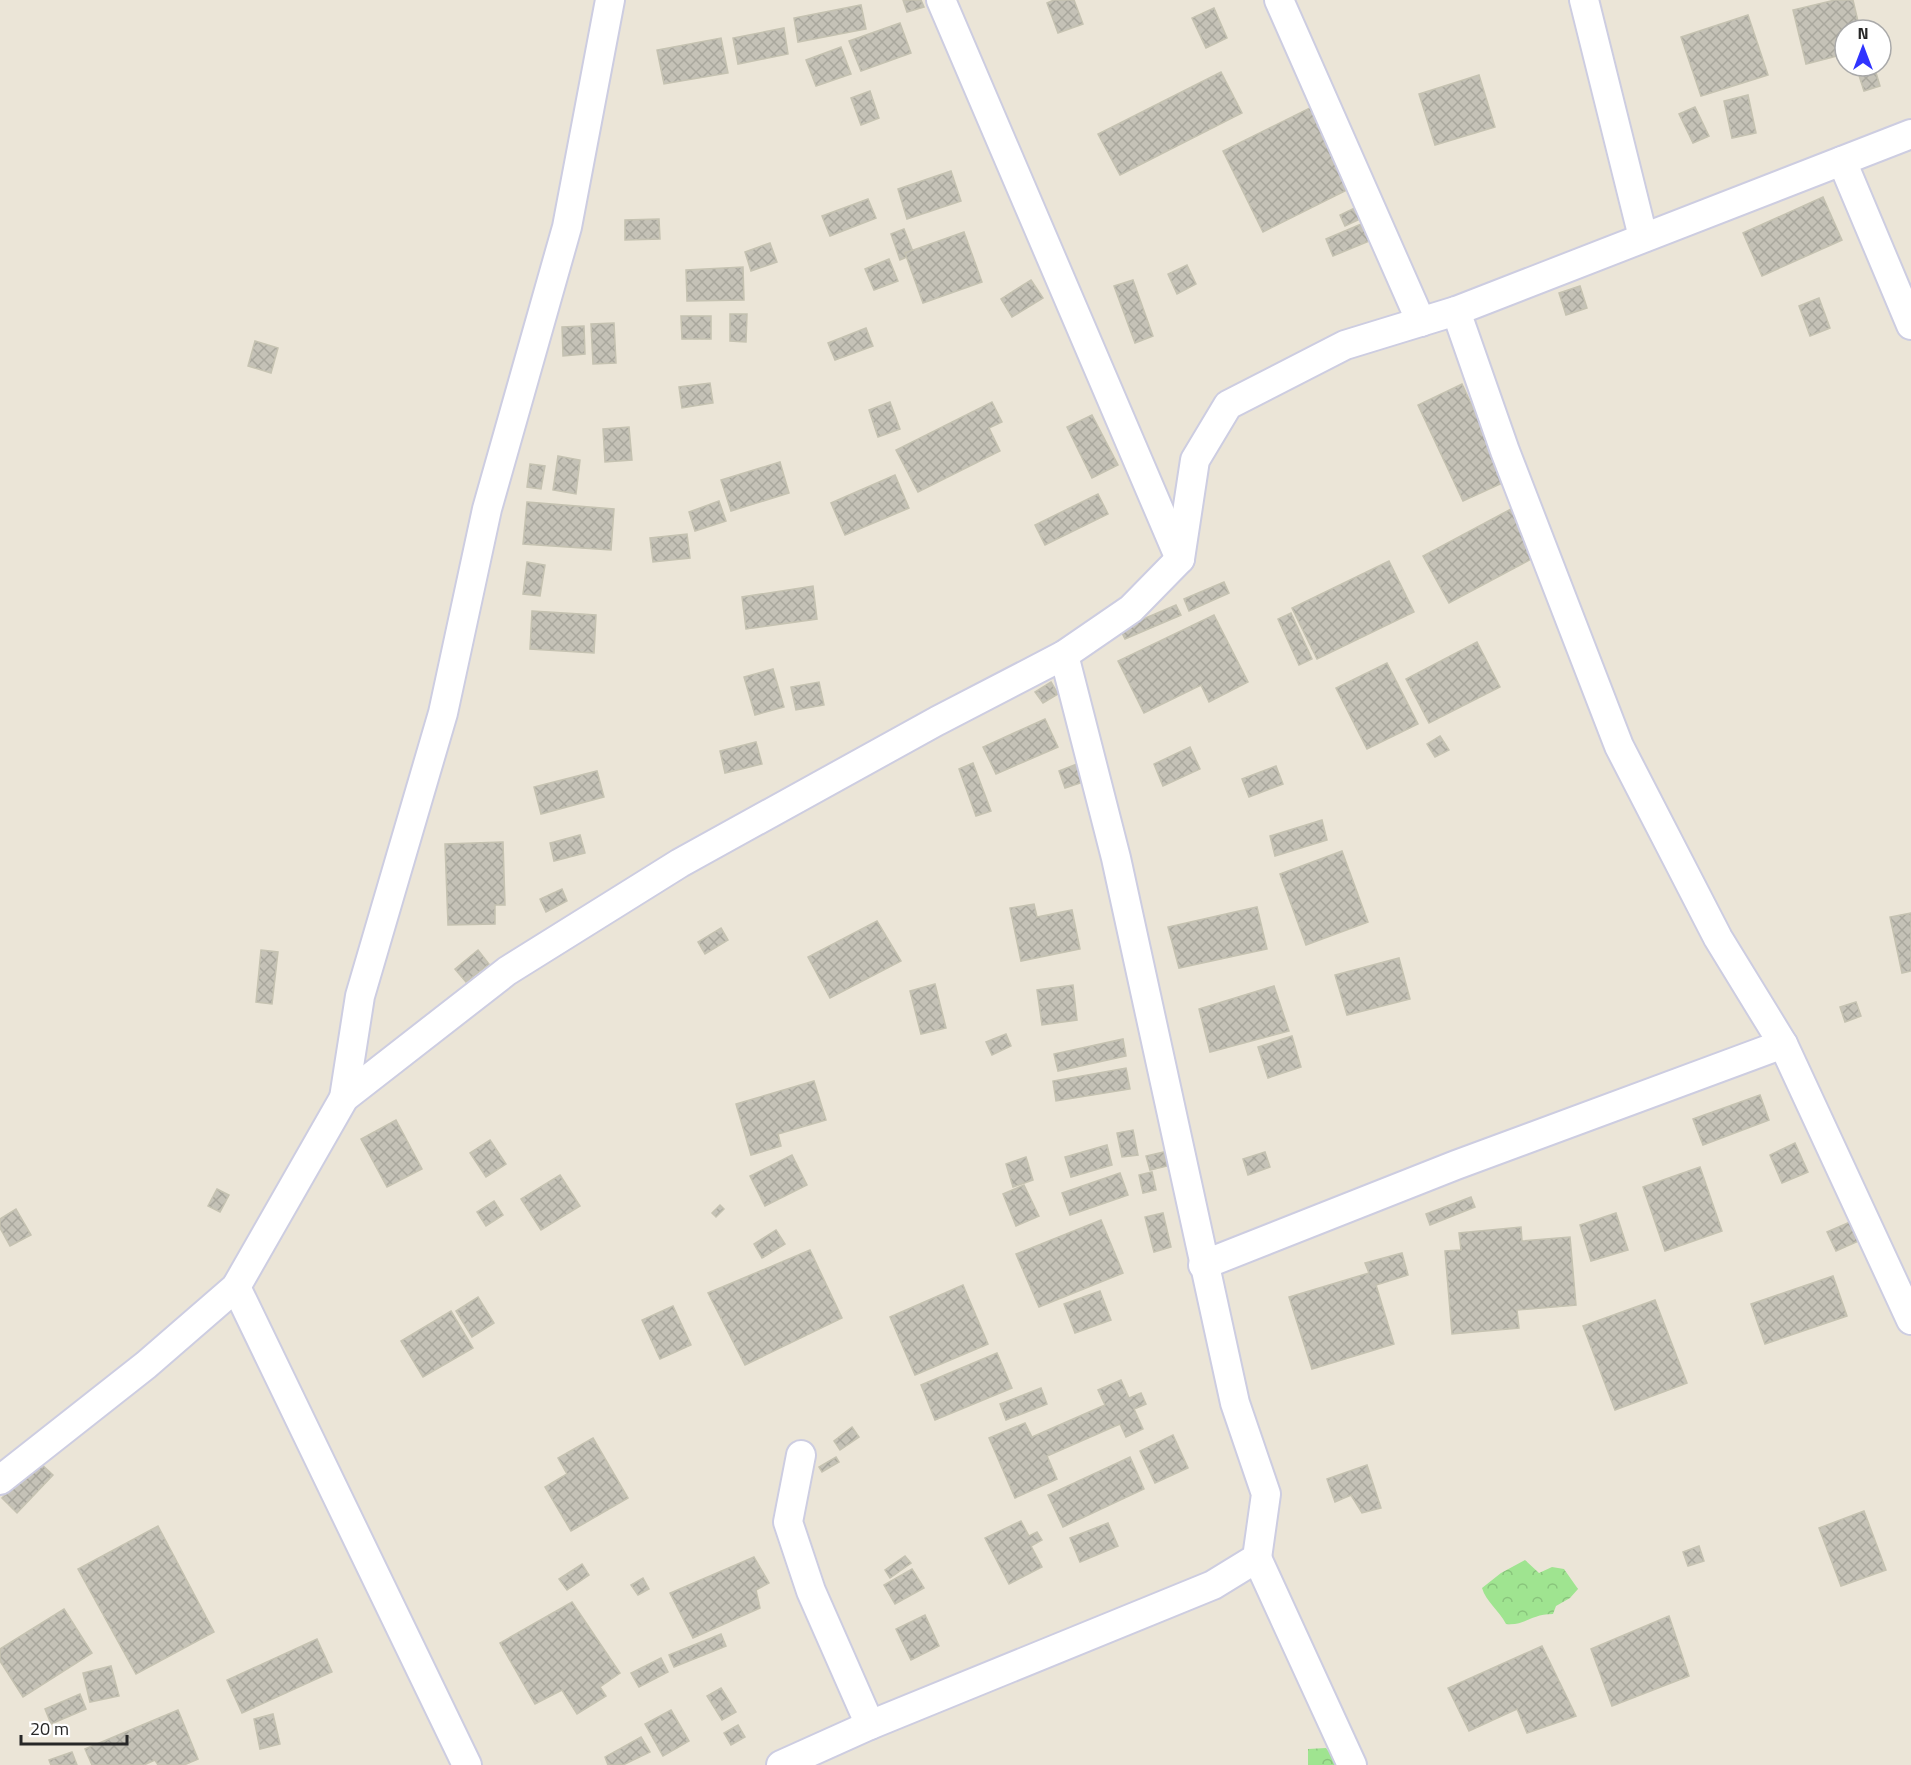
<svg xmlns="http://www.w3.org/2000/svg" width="1911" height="1765" font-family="'Titillium Web',sans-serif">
  <defs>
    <pattern id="forest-crowns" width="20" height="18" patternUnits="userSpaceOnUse" patternTransform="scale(1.5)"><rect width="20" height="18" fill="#9fe490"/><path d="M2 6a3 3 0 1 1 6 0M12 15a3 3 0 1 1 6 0" fill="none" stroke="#89c47c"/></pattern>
    <pattern id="building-cross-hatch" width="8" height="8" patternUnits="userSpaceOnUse" patternTransform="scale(1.5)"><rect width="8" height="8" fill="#c5c2b7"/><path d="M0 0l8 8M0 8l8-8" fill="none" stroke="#a9a79d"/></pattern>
  </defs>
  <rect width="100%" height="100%" fill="#ebe5d7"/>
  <!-- forest -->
  <g fill="url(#forest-crowns)">
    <path d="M1525,1560L1539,1573L1552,1567L1564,1569L1578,1589L1570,1598L1556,1606L1553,1614C1530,1614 1526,1626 1506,1624C1499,1610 1486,1602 1482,1588L1501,1573Z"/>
    <path d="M1326,1748L1339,1765H1308V1749Z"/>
  </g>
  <!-- building -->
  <g fill="url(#building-cross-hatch)" stroke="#c5c2b1" stroke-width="1.5">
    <path d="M903,0H921L924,7L907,12Z"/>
    <path d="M1054,0H1074L1083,24L1058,33L1047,3Z"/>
    <path d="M1835,0H1853L1860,30H1845V54L1806,64L1793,10Z"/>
    <path d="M861,5L866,29L798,42L794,18Z"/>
    <path d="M1214,8L1227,38L1206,48L1192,18Z"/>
    <path d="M1748,15L1768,75L1701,96L1681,37Z"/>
    <path d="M900,23L911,53L861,71L849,41Z"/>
    <path d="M784,28L788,54L738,64L733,38Z"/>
    <path d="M721,38L728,73L664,84L657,50Z"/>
    <path d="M841,47L851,74L816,86L806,60Z"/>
    <path d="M1856,66H1874L1880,86L1864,91Z"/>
    <path d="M1221,72L1242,113L1120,175L1098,134Z"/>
    <path d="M1479,75L1495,127L1435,145L1419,94Z"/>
    <path d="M870,91L879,118L861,125L851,98Z"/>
    <path d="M1748,95L1756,133L1732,138L1724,101Z"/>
    <path d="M1314,106L1355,186L1263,232L1223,151Z"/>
    <path d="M1695,107L1709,136L1693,143L1679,114Z"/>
    <path d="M951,171L961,201L907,219L898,189Z"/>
    <path d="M1823,197L1842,240L1762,276L1743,233Z"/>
    <path d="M868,199L876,218L830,236L822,216Z"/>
    <path d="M1365,203L1371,214L1345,226L1340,215Z"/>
    <path d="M659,219L660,239L625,240V220Z"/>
    <path d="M1373,219L1381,236L1333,256L1326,239Z"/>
    <path d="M904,229L914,254L900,260L891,234Z"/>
    <path d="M964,232L982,282L923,303L905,253Z"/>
    <path d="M770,243L777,262L751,271L745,252Z"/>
    <path d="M889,259L898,281L874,290L865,269Z"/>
    <path d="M1187,265L1196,284L1177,294L1168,274Z"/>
    <path d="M743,267L744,300L687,301L686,270Z"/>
    <path d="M1031,280L1043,298L1012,317L1001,299Z"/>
    <path d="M1133,280L1153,336L1135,343L1114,286Z"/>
    <path d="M1580,286L1587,308L1566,315L1559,293Z"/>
    <path d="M1819,298L1830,328L1810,336L1799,306Z"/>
    <path d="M730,314H747L746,342L730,341Z"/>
    <path d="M681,316H711V339H682Z"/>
    <path d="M614,323L616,363L593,364L591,324Z"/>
    <path d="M584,326L585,354L563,356L562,327Z"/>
    <path d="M866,328L873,346L835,360L828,343Z"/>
    <path d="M255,341L278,348L271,373L248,366Z"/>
    <path d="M710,383L713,403L682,408L679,387Z"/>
    <path d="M1462,384L1507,481L1463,501L1418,405Z"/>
    <path d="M890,402L900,429L878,437L869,410Z"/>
    <path d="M992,402L1002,422L989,428L1000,451L918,492L896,450Z"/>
    <path d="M1092,415L1118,465L1092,478L1067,427Z"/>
    <path d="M629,427L632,460L605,462L603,429Z"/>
    <path d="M558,456L580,460L576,494L553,490Z"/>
    <path d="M780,462L789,493L731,511L721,480Z"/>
    <path d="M530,464L545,466L541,489L527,487Z"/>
    <path d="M895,475L909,508L845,535L831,503Z"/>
    <path d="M1098,494L1108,514L1045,545L1035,525Z"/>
    <path d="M719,501L726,521L695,531L689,512Z"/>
    <path d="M527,502L614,509L611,550L523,544Z"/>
    <path d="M1511,509L1537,556L1449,603L1423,556Z"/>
    <path d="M687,534L690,558L653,562L650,538Z"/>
    <path d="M1389,561L1414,612L1317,659L1292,608Z"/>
    <path d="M527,562L545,565L540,596L523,594Z"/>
    <path d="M1224,582L1229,593L1189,611L1184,599Z"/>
    <path d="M813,586L817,619L746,629L742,597Z"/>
    <path d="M1176,605L1181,615L1125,639L1120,629Z"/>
    <path d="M532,611L596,615L594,653L530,649Z"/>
    <path d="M1291,613L1312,659L1299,665L1278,619Z"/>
    <path d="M1214,615L1248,682L1209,702L1201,685L1144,713L1118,661Z"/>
    <path d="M1477,642L1500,687L1429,723L1406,679Z"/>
    <path d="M1387,663L1418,724L1367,749L1336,688Z"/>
    <path d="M773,669L784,707L755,715L744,677Z"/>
    <path d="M819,682L824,705L796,710L791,687Z"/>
    <path d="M1051,682L1058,694L1043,703L1035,692Z"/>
    <path d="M1045,719L1058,747L996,774L983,747Z"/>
    <path d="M1440,736L1449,750L1435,757L1427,744Z"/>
    <path d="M756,742L762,764L725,773L720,751Z"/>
    <path d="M1190,747L1200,769L1163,786L1154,764Z"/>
    <path d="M973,763L991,811L976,816L959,769Z"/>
    <path d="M1077,764L1083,782L1065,788L1059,771Z"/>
    <path d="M1276,766L1283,784L1249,797L1242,779Z"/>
    <path d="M597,771L604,797L541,814L534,787Z"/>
    <path d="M1322,820L1327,840L1275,856L1270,836Z"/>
    <path d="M580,835L585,853L554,861L550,843Z"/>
    <path d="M503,842L505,905H495V924L448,925L445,844Z"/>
    <path d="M1342,851L1368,922L1306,945L1280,874Z"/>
    <path d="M562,889L567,901L546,912L540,899Z"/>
    <path d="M1034,904L1037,917L1072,910L1080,949L1021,961L1010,908Z"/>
    <path d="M1257,907L1267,949L1179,968L1168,927Z"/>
    <path d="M1911,913V971L1902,973L1890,917Z"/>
    <path d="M877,921L901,961L830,998L808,957Z"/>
    <path d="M721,928L728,940L705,954L698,942Z"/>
    <path d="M261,950L278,952L272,1004L256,1002Z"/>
    <path d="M478,950L489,964L466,982L455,969Z"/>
    <path d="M1399,958L1410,999L1347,1015L1335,975Z"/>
    <path d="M935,984L946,1028L921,1034L910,991Z"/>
    <path d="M1073,985L1077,1020L1042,1025L1037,990Z"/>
    <path d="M1274,986L1289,1031L1210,1052L1199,1009Z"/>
    <path d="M1856,1002L1861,1016L1845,1022L1840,1007Z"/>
    <path d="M1006,1034L1011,1046L992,1055L986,1042Z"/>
    <path d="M1292,1036L1301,1067L1268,1078L1258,1047Z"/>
    <path d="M1123,1039L1126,1056L1058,1071L1054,1054Z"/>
    <path d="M1126,1068L1130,1089L1056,1101L1053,1081Z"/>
    <path d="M814,1081L826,1120L778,1134L781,1146L751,1155L736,1104Z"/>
    <path d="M1760,1095L1769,1120L1703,1145L1693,1119Z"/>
    <path d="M396,1120L422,1169L387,1187L361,1139Z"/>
    <path d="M1133,1130L1138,1155L1122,1157L1117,1133Z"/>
    <path d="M490,1140L506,1164L486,1177L470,1153Z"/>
    <path d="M1795,1143L1808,1172L1782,1183L1770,1155Z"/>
    <path d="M1107,1145L1112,1165L1071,1177L1065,1157Z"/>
    <path d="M1164,1152L1167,1166L1150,1170L1146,1156Z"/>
    <path d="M1265,1152L1270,1167L1248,1175L1243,1159Z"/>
    <path d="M792,1155L807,1185L765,1206L750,1176Z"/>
    <path d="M1026,1157L1033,1180L1013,1187L1006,1164Z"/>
    <path d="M1700,1167L1722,1231L1665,1251L1643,1187Z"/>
    <path d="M1152,1172L1156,1190L1143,1193L1139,1175Z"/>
    <path d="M1120,1173L1128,1195L1070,1215L1062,1193Z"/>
    <path d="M560,1175L580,1206L541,1230L521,1199Z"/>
    <path d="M1024,1185L1039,1216L1016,1226L1003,1194Z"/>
    <path d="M217,1189L229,1195L220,1212L208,1206Z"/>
    <path d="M1471,1197L1475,1207L1430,1225L1426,1214Z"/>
    <path d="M494,1201L503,1215L486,1226L477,1212Z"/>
    <path d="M720,1205L724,1209L716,1217L712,1213Z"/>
    <path d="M16,1209L31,1235L10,1246L0,1228V1219Z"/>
    <path d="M1163,1213L1171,1247L1154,1252L1145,1217Z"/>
    <path d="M1616,1213L1628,1250L1591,1261L1580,1225Z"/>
    <path d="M1857,1219L1865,1238L1836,1251L1827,1232Z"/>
    <path d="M1101,1220L1123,1273L1039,1307L1016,1254Z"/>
    <path d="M1521,1227L1522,1241L1570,1237L1576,1305L1517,1310L1519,1328L1452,1334L1445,1251L1461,1250L1459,1233Z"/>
    <path d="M776,1230L785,1244L762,1258L754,1244Z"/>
    <path d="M810,1250L842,1318L745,1365L708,1293Z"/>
    <path d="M1402,1253L1408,1275L1376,1285L1394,1344L1312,1369L1289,1297L1369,1273L1365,1263Z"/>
    <path d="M1833,1276L1847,1316L1765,1344L1751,1304Z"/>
    <path d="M963,1285L988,1344L915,1375L890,1317Z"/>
    <path d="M1100,1291L1111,1320L1075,1333L1064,1304Z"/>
    <path d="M478,1297L494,1323L472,1337L456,1311Z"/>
    <path d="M1655,1300L1687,1383L1615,1410L1583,1326Z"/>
    <path d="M673,1306L691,1345L660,1359L642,1320Z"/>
    <path d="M451,1311L473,1348L423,1377L401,1341Z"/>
    <path d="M997,1353L1012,1388L935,1420L921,1385Z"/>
    <path d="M1121,1380L1129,1398L1141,1393L1146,1404L1134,1409L1143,1429L1126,1437L1120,1424L1047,1456L1057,1479L1015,1498L989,1438L1025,1423L1032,1437L1105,1405L1098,1390Z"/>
    <path d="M1041,1388L1047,1404L1006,1420L1000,1404Z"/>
    <path d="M852,1427L859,1437L840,1450L834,1441Z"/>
    <path d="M1173,1435L1188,1468L1155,1483L1140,1451Z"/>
    <path d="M593,1438L628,1498L571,1531L545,1487L567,1474L558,1458Z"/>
    <path d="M836,1457L839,1462L822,1472L819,1467Z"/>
    <path d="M1130,1457L1144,1489L1063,1527L1048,1495Z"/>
    <path d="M38,1461L53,1475L17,1513L2,1498Z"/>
    <path d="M1367,1465L1381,1508L1362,1513L1351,1495L1335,1502L1327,1479Z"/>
    <path d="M1864,1511L1886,1570L1841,1586L1819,1528Z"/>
    <path d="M1021,1521L1029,1536L1037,1532L1042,1540L1031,1546L1042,1567L1009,1584L985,1538Z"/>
    <path d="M1108,1523L1118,1546L1080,1562L1070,1538Z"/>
    <path d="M158,1526L214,1632L136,1674L78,1569Z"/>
    <path d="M1699,1546L1704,1561L1688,1566L1683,1552Z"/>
    <path d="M905,1556L911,1563L890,1578L885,1570Z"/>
    <path d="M754,1557L769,1583L756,1590L760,1608L693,1638L670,1593Z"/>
    <path d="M582,1564L589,1575L567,1590L559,1579Z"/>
    <path d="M912,1569L924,1588L895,1604L884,1585Z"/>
    <path d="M643,1578L649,1589L638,1595L631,1585Z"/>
    <path d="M572,1602L620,1673L600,1687L606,1696L577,1714L562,1690L535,1704L500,1643Z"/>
    <path d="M64,1609L92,1653L23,1697L0,1661V1649Z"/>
    <path d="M925,1615L939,1646L911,1660L896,1629Z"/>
    <path d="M1669,1616L1689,1676L1612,1706L1591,1649Z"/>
    <path d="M721,1634L726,1646L674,1667L669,1655Z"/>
    <path d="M317,1639L332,1672L242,1713L227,1680Z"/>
    <path d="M1542,1646L1576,1716L1527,1733L1517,1709L1469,1731L1448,1688Z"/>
    <path d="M661,1658L668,1672L639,1687L631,1673Z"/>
    <path d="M111,1666L119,1696L90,1702L83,1673Z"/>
    <path d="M721,1688L736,1712L722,1720L707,1696Z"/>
    <path d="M80,1694L86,1709L51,1724L45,1709Z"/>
    <path d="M178,1710L198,1759L184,1765H158L155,1760L144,1765H92L85,1749Z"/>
    <path d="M671,1710L689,1741L663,1756L645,1724Z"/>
    <path d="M273,1714L280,1744L260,1749L254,1719Z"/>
    <path d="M738,1725L745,1737L731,1745L724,1733Z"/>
    <path d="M641,1737L650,1752L623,1765H608L605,1757Z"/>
    <path d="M72,1752L77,1765H51L49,1760Z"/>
  </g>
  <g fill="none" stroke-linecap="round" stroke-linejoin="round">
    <!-- minor casing -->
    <g stroke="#cdcde1" stroke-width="32">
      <g id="minor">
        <path d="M941,0L1180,559"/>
        <path d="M1279,0L1421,322"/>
        <path d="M1584,0L1643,237"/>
        <path d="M1842,161L1911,325"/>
        <path d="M1456,311L1505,451L1619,746L1718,938L1783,1044L1911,1320"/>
        <path d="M344,1098L360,996L443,713L487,509L567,227L610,0"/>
        <path d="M1203,1265L1456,1165L1783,1044"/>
        <path d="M236,1287L467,1765"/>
        <path d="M801,1455L788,1522L811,1591L870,1725"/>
        <path d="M0,1480L146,1365L236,1287L344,1098L507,971L680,863L937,721L1064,655L1131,609L1180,559L1195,460L1228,405L1345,345L1456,311L1911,134"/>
        <path d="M1257,1558L1352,1765"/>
        <path d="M781,1765L870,1725L1213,1585L1257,1558L1266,1494L1235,1403L1116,858L1064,655"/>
      </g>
    </g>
    <!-- minor -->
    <use href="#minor" stroke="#fff" stroke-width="28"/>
  </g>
  <!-- north arrow -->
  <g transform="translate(1863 48)"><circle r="28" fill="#ffffff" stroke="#a9a9a9" stroke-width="1.5"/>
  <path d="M0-4.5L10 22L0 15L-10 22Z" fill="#3034ff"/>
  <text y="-9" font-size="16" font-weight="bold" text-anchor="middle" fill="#272727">N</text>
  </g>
  <!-- scale -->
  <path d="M21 1735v9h106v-9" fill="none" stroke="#272727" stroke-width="3"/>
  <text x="30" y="1735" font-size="18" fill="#272727" stroke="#ffffff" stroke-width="4.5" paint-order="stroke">20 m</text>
</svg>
